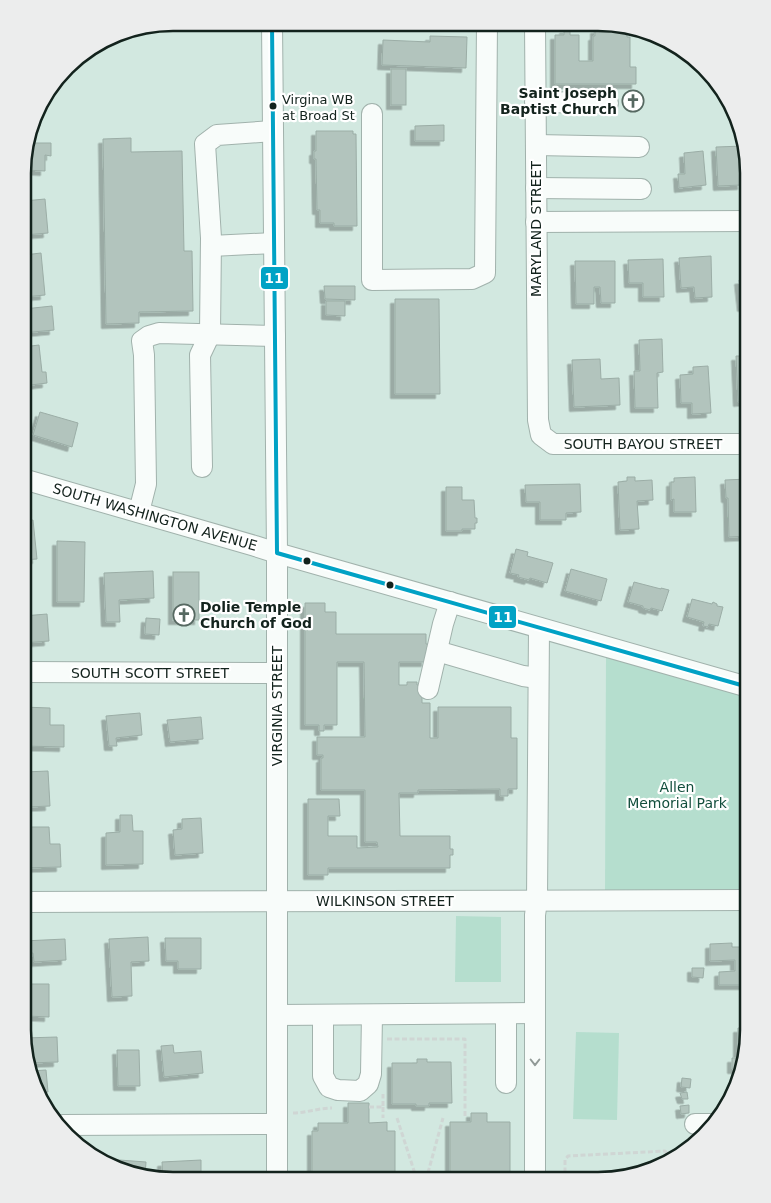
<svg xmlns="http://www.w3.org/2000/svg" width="771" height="1203" font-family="'DejaVu Sans',sans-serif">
  <defs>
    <filter id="shadow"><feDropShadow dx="-4.5" dy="4.5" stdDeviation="0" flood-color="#0004"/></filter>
  </defs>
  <rect width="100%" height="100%" fill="#d2e8e0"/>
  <!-- green -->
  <g fill="#b5dece">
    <path d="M606,657L748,697V892L605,893Z"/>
    <path d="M456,916L501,917V982H455Z"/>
    <path d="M576,1032L619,1033L617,1120L573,1119Z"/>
  </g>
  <!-- building -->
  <g fill="#b2c4bd" stroke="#9bada6" filter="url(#shadow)">
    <path d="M599,24H618L623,26V29H627V37H630V67H636V84H555V35H564V29H570V35H579V61H593V36H595V29H599Z"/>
    <path d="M430,36L467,37L466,68L382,65L383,40L430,42Z"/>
    <rect x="391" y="69" width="15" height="36"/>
    <path d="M42,101L43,111H40V126L32,127L38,106Z"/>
    <path d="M444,125V141H415V126Z"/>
    <path d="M316,131H353V134H356L357,226H334V223H320V210H317L316,159H314V151H316Z"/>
    <path d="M131,138V152L182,151L184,251H192L193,311L139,312V323L106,324L103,139Z"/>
    <path d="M27,143H51V156L45,155V171L24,170V154Z"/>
    <path d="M743,146L748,169L741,170L742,185L718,186L716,147Z"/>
    <path d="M703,151L706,185L679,188L678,174H685L684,153Z"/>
    <path d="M45,199L48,233L24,235V201Z"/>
    <path d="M41,253L45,295L24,297V255Z"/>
    <path d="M711,256L712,297L695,298L694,287L681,288L679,258Z"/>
    <path d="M663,259L664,297H643V283H629L628,260Z"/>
    <path d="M575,261H615V303H601L600,287H594V304H576Z"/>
    <path d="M748,279V306L742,307L739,280Z"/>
    <path d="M324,286H355V300L325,299Z"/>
    <path d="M395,299H439L440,394H395Z"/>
    <path d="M326,301H345V316L326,315Z"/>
    <path d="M52,306L54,330L23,333L24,309Z"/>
    <path d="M662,339L663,372L657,373L658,408H635L634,371H640L639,340Z"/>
    <path d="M39,345L42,372H46L47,383L23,386V347Z"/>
    <path d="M736,356H748V401L738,402Z"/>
    <path d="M600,359L601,379L619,378L620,405L574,407L572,360Z"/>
    <path d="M708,366L711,413L692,414V403H681L680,375L693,374V367Z"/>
    <path d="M40,412L78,423L72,447L33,435Z"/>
    <path d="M627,477H635V481L652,480L653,500L637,501L639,529L620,530L618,482L627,481Z"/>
    <path d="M695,477L696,512H674V499L671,500V482H674V478Z"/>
    <path d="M748,479V536L729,537L728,498H726L725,480Z"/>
    <path d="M580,484L581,512L566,513V520H540V502H526L525,485Z"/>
    <path d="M446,487H462V500H474L475,518H477V523H475V529H462V531H446Z"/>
    <path d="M33,520L37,559L23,560V521Z"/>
    <path d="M57,541L85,542L84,602H57Z"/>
    <path d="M516,549L528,552L527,556L553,563L547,583L530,578L529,580L518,577L519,575L510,573Z"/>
    <path d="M571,569L607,579L601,601L565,591Z"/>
    <path d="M153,571L154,598L119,600L120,622H106L104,573Z"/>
    <rect x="173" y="572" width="26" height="48"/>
    <path d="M634,582L661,589V588L669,590L662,611L651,608L650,610L643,608V606L628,602Z"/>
    <path d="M692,599L712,604L713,602L717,604V606L723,607L718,626L709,624L708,627L703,626L704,622L687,617Z"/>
    <path d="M305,603H325V612H336V634H426V644H429V652H426V662H399V685H407V682H417V685H422V703H430V738H438V707H511V738H517V789H508V796H500V789L418,790V793H399L400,836H450V849H453V855H450V868H328V875H308V799H339L340,816H328V836H357V848L378,847L377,842H365V790H321V758H323V755H317V737H365L364,662H337V725H324V731H319V725H305Z"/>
    <path d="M47,614L49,641L23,643V616Z"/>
    <path d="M146,618L160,619L159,635L145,634Z"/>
    <path d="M23,707L50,708V725H64V747L23,746Z"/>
    <path d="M140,713L142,735L116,738L117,746H109L106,716Z"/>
    <path d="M201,717L203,739L170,742L167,720Z"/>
    <path d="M48,771L50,806L27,807L25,772Z"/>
    <path d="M120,815H132L133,831H143V864L106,865V833L120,832Z"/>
    <path d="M201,818L203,853L175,855L173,830L182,829V819Z"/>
    <path d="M31,827H49L50,844H60L61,867L23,868V844H31Z"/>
    <path d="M148,937L149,961L131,962L132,996L112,997L109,939Z"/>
    <path d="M165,938H201V969H178V961H166Z"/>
    <path d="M65,939L66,960L34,962L33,953L23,954V941Z"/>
    <path d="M732,943V947H748V985H719V972L735,971V960L710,961V944Z"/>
    <path d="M692,968H704L703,978L692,977Z"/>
    <path d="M23,984H49V1017L27,1016V1001H23Z"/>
    <path d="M738,1028H748V1040L738,1069H732V1058H738Z"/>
    <path d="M57,1037L58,1062L29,1063L24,1038Z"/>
    <path d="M173,1045L174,1053L201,1051L203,1073L164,1077L161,1046Z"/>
    <path d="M117,1050H139L140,1086H118Z"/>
    <path d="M417,1059H427V1062H451L452,1103H429V1106H416V1104H392V1063H417Z"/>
    <path d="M46,1070L48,1092L38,1093L34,1088L31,1071Z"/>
    <path d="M682,1078L691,1079L690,1088L681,1087Z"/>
    <path d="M687,1092L688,1099H682L680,1093Z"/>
    <path d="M348,1103H369V1123L387,1122V1131H395V1180H312V1131H318V1123H348Z"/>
    <path d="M689,1105V1113L681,1114L680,1106Z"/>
    <path d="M471,1113H487V1122H510V1180H450V1122H471Z"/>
    <path d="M106,1159L146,1162L145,1176Z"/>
    <path d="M201,1160V1179H163L162,1162Z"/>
    <path d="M434,1172H444L447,1176V1180H430V1175Z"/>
  </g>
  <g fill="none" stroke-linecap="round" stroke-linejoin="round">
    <!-- minor casing -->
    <g stroke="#a1b2ac" stroke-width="22">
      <g id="minor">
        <path d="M272,23L277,553V1180"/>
        <path d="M535,24L538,420L541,435L553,444H748"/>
        <path d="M535,102L608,103"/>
        <path d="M372,114V280L472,279L485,273L487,23"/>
        <path d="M536,145L639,147"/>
        <path d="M536,188L641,189"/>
        <path d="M536,222L748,221"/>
        <path d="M211,246L274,243"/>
        <path d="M202,467L200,355L210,334L211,238L205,144L217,135L273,131"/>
        <path d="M23,479L255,546L277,553L748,687"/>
        <path d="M139,512L146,484L144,355L142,341L149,336L159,333L275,336"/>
        <path d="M437,651L523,676L538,678"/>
        <path d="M23,672L277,673"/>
        <path d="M428,689L443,624L450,602"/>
        <path d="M23,902L748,900"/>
        <path d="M506,1014V1083"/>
        <path d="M278,1015L535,1013"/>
        <path d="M323,1015V1076L329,1087L338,1090L360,1091L368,1084L371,1074L372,1015"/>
        <path d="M695,1124H714"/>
        <path d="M63,1125L277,1124"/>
        <path d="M535,1180V915L537,901L539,628"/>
      </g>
    </g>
    <!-- path -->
    <g stroke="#cfd6d4" stroke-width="3" stroke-dasharray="5 2.5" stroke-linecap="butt">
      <path d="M387,1039H465V1118"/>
      <path d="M369,1107H383V1094"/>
      <path d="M383,1107V1118"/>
      <path d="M293,1113C306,1113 319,1108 332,1108"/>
      <path d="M397,1118L417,1180"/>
      <path d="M426,1180L443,1118"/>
      <path d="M565,1180V1160L568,1156L665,1151L669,1156L670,1160"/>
    </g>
    <!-- minor -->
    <use href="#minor" stroke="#f8fcfa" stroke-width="20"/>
    <!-- bus-1 casing -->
    <g stroke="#fff" stroke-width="8">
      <path id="bus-1" d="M272,23L277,553L748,687"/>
    </g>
    <!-- bus-1 -->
    <use href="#bus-1" stroke="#01a2c5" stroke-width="4"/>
  </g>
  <!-- one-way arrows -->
  <defs><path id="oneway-chevron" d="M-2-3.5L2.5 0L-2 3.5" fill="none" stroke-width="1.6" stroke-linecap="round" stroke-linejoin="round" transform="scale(1.25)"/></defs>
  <use stroke="#919a97" href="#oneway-chevron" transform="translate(535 1062) rotate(90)"/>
  <!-- icons -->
  <defs>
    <g id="church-ring" transform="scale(1.125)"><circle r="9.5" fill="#fff" stroke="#566861" stroke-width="1.5"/><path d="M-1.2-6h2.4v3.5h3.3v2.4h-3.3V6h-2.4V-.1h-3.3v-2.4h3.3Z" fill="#566861"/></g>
  </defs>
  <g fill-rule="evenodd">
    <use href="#church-ring" x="633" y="101"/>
    <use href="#church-ring" x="184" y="615"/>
  </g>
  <!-- markers -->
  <g fill="#13231d" stroke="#fff" stroke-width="2">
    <circle cx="273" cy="106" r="4.5"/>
    <circle cx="307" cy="561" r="4.5"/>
    <circle cx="390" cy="585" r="4.5"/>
  </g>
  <g text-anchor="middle" stroke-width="4.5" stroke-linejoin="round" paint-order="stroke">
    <!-- bus labels -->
    <g font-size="13" fill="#13231d" stroke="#fff" text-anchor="start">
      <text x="282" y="104">Virgina WB<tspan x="282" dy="16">at Broad St</tspan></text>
    </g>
    <!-- poi labels -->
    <g font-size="14" font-weight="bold" fill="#13231d" stroke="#fff" text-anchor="end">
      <text x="617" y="98">Saint Joseph<tspan x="617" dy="16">Baptist Church</tspan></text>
      <text x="200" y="612" text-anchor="start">Dolie Temple<tspan x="200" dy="16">Church of God</tspan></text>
    </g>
    <!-- street labels -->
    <g font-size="14" fill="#13231d" stroke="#fff">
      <text transform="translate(536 229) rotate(-90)" y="5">MARYLAND STREET</text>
      <text x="643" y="449">SOUTH BAYOU STREET</text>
      <text transform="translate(155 517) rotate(16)" y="5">SOUTH WASHINGTON AVENUE</text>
      <text x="150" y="678">SOUTH SCOTT STREET</text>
      <text transform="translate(277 706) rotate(-90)" y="5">VIRGINIA STREET</text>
      <text x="385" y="906">WILKINSON STREET</text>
    </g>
    <!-- park labels -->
    <g font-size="14" fill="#124e3c" stroke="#fff">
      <text x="677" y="792">Allen<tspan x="677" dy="16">Memorial Park</tspan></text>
    </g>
  </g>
  <!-- crop -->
  <path d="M0 0H771V1203H0ZM173 31H598A142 142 0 0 1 740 173V1030A142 142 0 0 1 598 1172H173A142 142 0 0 1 31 1030V173A142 142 0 0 1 173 31Z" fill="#eceded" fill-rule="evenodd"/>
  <path fill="none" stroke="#13231d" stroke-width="2.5" d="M173 31H598A142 142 0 0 1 740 173V1030A142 142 0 0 1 598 1172H173A142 142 0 0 1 31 1030V173A142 142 0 0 1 173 31Z"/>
  <g stroke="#fff" stroke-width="2">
    <rect x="260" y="266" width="29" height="24" rx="5" fill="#01a2c5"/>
    <rect x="488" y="605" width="29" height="24" rx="5" fill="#01a2c5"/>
  </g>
  <g font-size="14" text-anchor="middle" font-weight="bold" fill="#fff">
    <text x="274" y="283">11</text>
    <text x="503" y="622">11</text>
  </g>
</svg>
